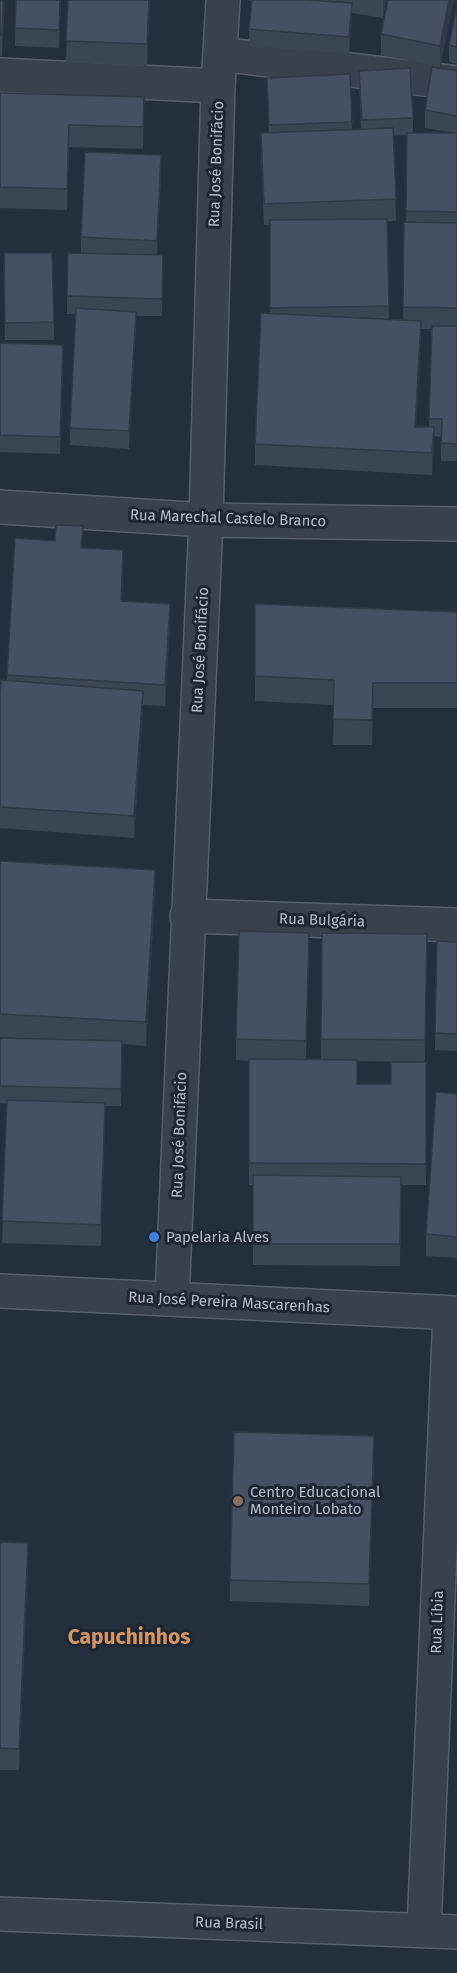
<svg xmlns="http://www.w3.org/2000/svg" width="457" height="1973" font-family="'Fira Sans',sans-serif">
  <rect width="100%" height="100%" fill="#242f3e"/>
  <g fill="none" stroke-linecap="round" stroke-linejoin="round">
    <!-- minor casing -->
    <g stroke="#565f6c" stroke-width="36">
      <g id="minor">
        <path d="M220,54L457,83"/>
        <path d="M0,75L218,86"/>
        <path d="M0,507L206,520L457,524"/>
        <path d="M187,916L457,925"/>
        <path d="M0,1291L457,1313"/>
        <path d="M172,1299L206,520L218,86L223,0"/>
        <path d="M0,1914L457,1932"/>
        <path d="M424,1930L450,1313"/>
      </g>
    </g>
    <!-- minor -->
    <use href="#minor" stroke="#38414e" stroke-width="33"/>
  </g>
  <!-- wall -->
  <g fill="#3b4654" fill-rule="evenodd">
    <path d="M0,0H5L2,56H0Z"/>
    <path d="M16,0H61L59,48L15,46Z"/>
    <path d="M68,0H150L147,66L66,62Z"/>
    <path d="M246,0H386L383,18L352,13L349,54L249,46V29L252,1Z"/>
    <path d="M454,0L440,67L381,55V34Z"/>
    <path d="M457,5V64L449,62V45Z"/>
    <path d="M359,71L413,118V133H457V461H441V437L434,436L432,475L255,465V444L270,313V225H264L261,154V133L269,132L267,78L350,74L352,130L361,129ZM407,135L406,222H404L403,320L389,319L387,221H396L394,136ZM421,329H432L429,427H416Z"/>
    <path d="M457,71V133L425,128V110Z"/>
    <path d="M0,93L144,118L143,149L69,147L67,210L0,208Z"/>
    <path d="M161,173L157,255L163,272L162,316H136L129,449L70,445V428L76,314H67V296L81,253V237Z"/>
    <path d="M4,253L54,322V340H5Z"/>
    <path d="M0,343L63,362L60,454L0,452Z"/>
    <path d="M83,548L123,572L122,601L170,626L165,706L143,705L134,838L0,828V692L7,680V675Z"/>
    <path d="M255,604L457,612V708H373L372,745H333L334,705L255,701Z"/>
    <path d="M0,861L155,893L146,1046L122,1044L121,1106H105L101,1246L2,1243L7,1104L0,1103V1038L34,1039L0,1037Z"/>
    <path d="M322,933L427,934L425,1062L426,1185H401L400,1266L253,1265V1185H249V1061L236,1060V1039L309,954L306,1059H321ZM357,1061L419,1062L391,1084H357Z"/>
    <path d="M457,942V1051L435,1050V1033Z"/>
    <path d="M457,1094V1258L426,1256V1234Z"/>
    <path d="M374,1457L369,1606L230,1601V1580Z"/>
    <path d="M0,1542L28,1564L19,1770H0Z"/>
  </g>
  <!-- shaded-wall -->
  <g fill="#303945">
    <path d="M3,0H5L2,56V35Z"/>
    <path d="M60,0H61L59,48V30Z"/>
    <path d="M149,0H150L147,66V44Z"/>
    <path d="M383,0H386L383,18Z"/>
    <path d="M449,0H454L440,67V46Z"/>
    <path d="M352,3V20L349,54V37Z"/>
    <path d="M144,97V118L143,149V127Z"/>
    <path d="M69,125V147L67,210V189Z"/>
    <path d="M161,155V173L157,258V241Z"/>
    <path d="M136,312V329L129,449V431Z"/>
    <path d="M421,321V342L415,448V427Z"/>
    <path d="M63,345V362L60,454V437Z"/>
    <path d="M434,427V449L432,475V453Z"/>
    <path d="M123,550V572L121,622V601Z"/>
    <path d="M170,604V626L165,706V685Z"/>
    <path d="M143,691V712L134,838V816Z"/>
    <path d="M155,870V893L146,1046V1022Z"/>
    <path d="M105,1103V1125L101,1246V1225Z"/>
    <path d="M374,1436V1457L369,1606V1584Z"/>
    <path d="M28,1543V1564L19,1770V1749Z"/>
  </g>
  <!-- building -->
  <g fill="#455162" stroke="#303945" stroke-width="1.5">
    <path d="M0,0H3L2,35H0Z"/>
    <path d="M16,0H60L59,30L15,28Z"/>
    <path d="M68,0H149L147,44L66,41Z"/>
    <path d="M252,0H308L352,3L349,37L249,29Z"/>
    <path d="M388,0H449L440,46L381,34Z"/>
    <path d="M457,5V47L449,45Z"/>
    <path d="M432,67L457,71V116L425,110Z"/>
    <path d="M410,68L413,118L362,120L359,71Z"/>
    <path d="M350,74L352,122L269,125L267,78Z"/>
    <path d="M0,93L144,97L143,127L69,125L67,189L0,187Z"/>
    <path d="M393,128L396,199L264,204L261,133Z"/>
    <path d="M407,133H457V212L406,211Z"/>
    <path d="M85,152L161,155L157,241L81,237Z"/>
    <path d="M387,219L389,306L270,308V220Z"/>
    <path d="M404,222L457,223V308L403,307Z"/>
    <path d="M4,253H52L54,322L5,323Z"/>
    <path d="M68,253L163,255L162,299L67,296Z"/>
    <path d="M76,308L136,312L129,431L70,428Z"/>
    <path d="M261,313L421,321L415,427H434L432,453L255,444Z"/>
    <path d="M432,326H457V444L441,443L442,419H429Z"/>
    <path d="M0,343L63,345L60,437L0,435Z"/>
    <path d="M56,525L83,526L81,548L123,550L121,601L170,604L165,685L7,675L15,538L55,541Z"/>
    <path d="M255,604L457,612V683H373L372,720L333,719L334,680L255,676Z"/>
    <path d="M1,680L143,691L134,816L0,807V692Z"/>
    <path d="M0,861L155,870L146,1022L0,1014Z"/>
    <path d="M239,931L309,933L306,1041L236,1039Z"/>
    <path d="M322,933L427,934L425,1040L321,1039Z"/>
    <path d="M437,941L457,942V1034L435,1033Z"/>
    <path d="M0,1038L122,1041L121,1089L0,1086Z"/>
    <path d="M249,1059L357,1060V1084H391V1062H426V1164L249,1163Z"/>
    <path d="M436,1092L457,1094V1237L426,1234Z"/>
    <path d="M7,1100L105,1103L101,1225L2,1221Z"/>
    <path d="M253,1175L401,1177L400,1244H253Z"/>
    <path d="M234,1432L374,1436L369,1584L230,1580Z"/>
    <path d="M0,1542L28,1543L19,1749L0,1748Z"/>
  </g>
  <!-- markers -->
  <circle fill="#3f7fe0" stroke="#1d2633" stroke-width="2" cx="154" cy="1237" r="6"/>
  <circle fill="#8d6e63" stroke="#1d2633" stroke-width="2" cx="238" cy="1501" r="6"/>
  <g text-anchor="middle" stroke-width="6" stroke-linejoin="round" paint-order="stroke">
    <!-- street labels -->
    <g font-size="15" fill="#b4bcc9" stroke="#1d2633">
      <text transform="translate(216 164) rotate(-88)" y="5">Rua José Bonifácio</text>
      <text transform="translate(228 518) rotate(2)" y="5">Rua Marechal Castelo Branco</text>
      <text transform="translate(200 650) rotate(-87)" y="5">Rua José Bonifácio</text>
      <text transform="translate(322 920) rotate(2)" y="5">Rua Bulgária</text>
      <text transform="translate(179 1135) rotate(-88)" y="5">Rua José Bonifácio</text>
      <text transform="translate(229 1302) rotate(3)" y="5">Rua José Pereira Mascarenhas</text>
      <text transform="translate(437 1622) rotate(-88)" y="5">Rua Líbia</text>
      <text transform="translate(229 1923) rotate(2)" y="5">Rua Brasil</text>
    </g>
    <!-- poi labels -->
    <g font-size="15" fill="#b4bcc9" stroke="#1d2633" text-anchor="start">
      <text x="166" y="1242">Papelaria Alves</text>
      <text x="250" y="1497">Centro Educacional<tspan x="250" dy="17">Monteiro Lobato</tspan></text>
    </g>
    <!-- district labels -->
    <g font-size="21" font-weight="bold" fill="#d59563" stroke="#1d2633">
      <text x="129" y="1644">Capuchinhos</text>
    </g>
  </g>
</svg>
